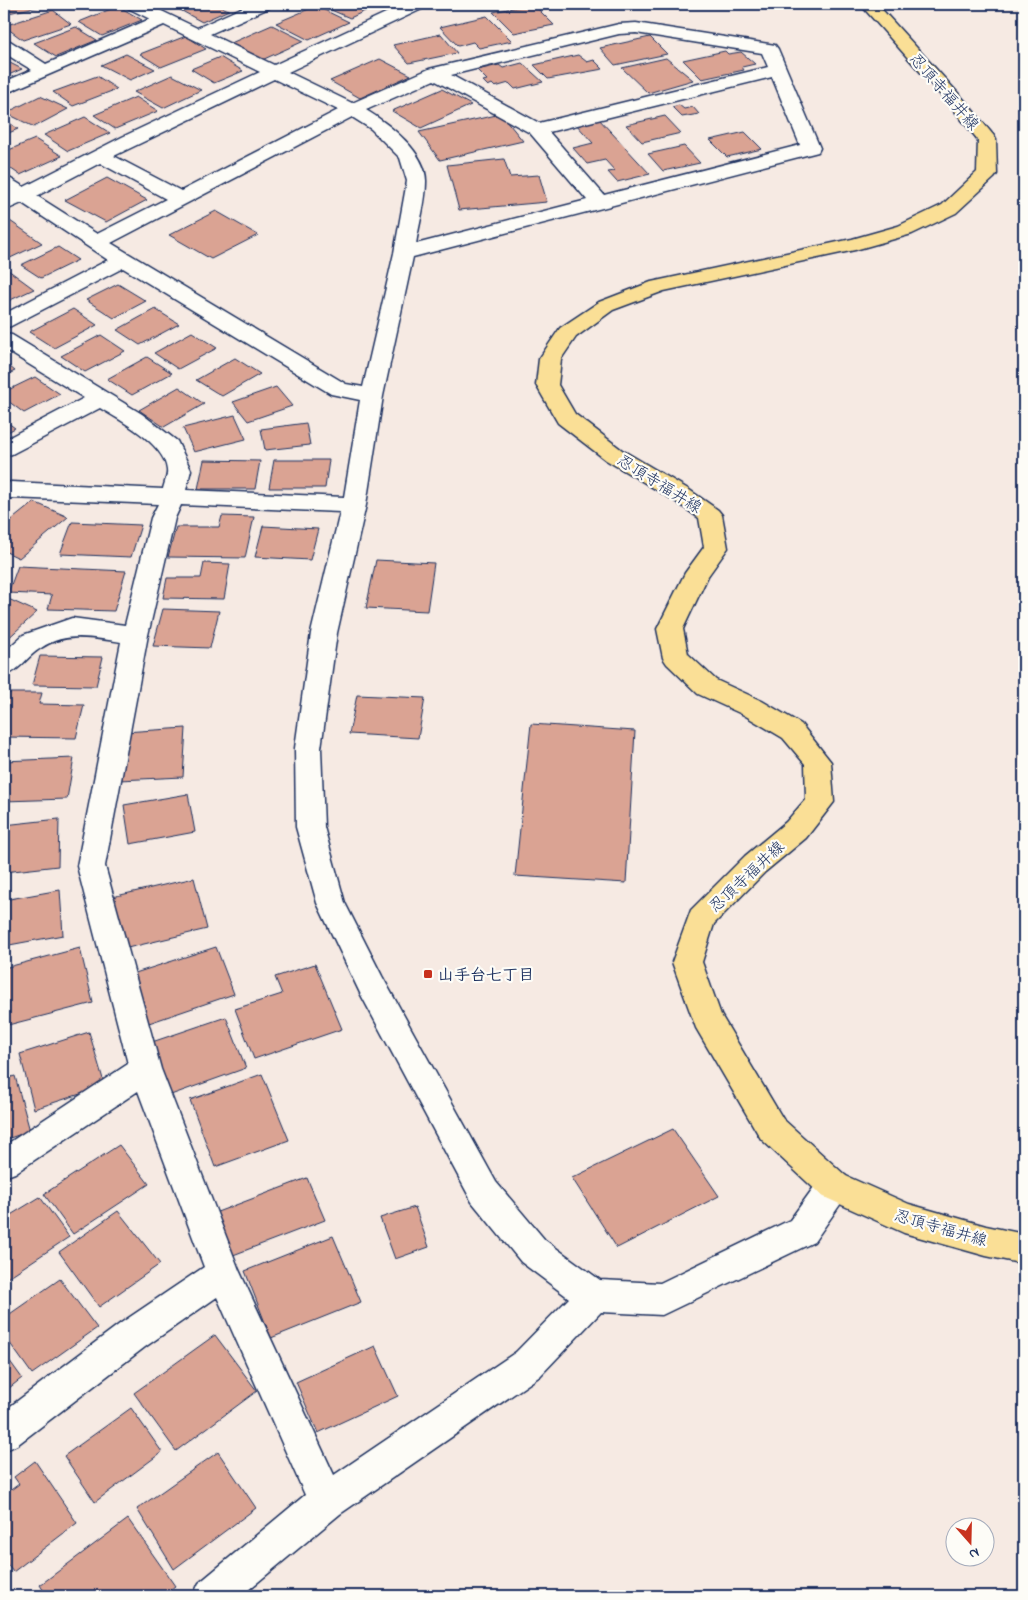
<svg xmlns="http://www.w3.org/2000/svg" width="1028" height="1600" font-family="'Indie Flower','Klee One',sans-serif">
  <rect width="100%" height="100%" fill="#f6eae3"/>
  <filter id="ink" filterUnits="userSpaceOnUse"><feTurbulence type="fractalNoise" baseFrequency=".02" numOctaves="2"/><feDisplacementMap in="SourceGraphic" scale="10" xChannelSelector="R" yChannelSelector="G"/><feConvolveMatrix kernelMatrix="1 2 1 2 8 2 1 2 1" color-interpolation-filters="sRGB"/></filter>
  <g filter="url(#ink)">
    <!-- building -->
    <g fill="#daa393" stroke="#1b2f5e">
      <path d="M4,4H45V5L4,14Z"/>
      <path d="M179,4H223L219,6L229,10L202,22L173,6Z"/>
      <path d="M317,4H380L350,18Z"/>
      <path d="M533,4L554,25L514,33L493,12Z"/>
      <path d="M118,6L142,20L102,36L79,22Z"/>
      <path d="M316,6L349,22L309,40L276,23Z"/>
      <path d="M53,10L71,24L23,40L4,26Z"/>
      <path d="M487,16L512,41L479,48L473,42L458,46L440,27Z"/>
      <path d="M272,25L304,41L262,60L231,43Z"/>
      <path d="M76,27L97,40L56,57L34,43Z"/>
      <path d="M441,34L457,53L409,63L393,45Z"/>
      <path d="M186,36L206,49L161,67L140,54Z"/>
      <path d="M650,37L667,54L615,65L600,48Z"/>
      <path d="M725,51L728,54L741,52L755,64L742,67L744,70L702,79L683,60Z"/>
      <path d="M126,54L155,69L130,80L101,65Z"/>
      <path d="M578,55L587,62L594,60L603,69L548,79L534,65Z"/>
      <path d="M220,57L243,71L214,83L191,69Z"/>
      <path d="M666,58L693,80L648,93L622,68Z"/>
      <path d="M380,59L411,75L360,98L330,81Z"/>
      <path d="M4,60L22,69L4,77Z"/>
      <path d="M522,63L543,82L515,89L509,83L495,87L492,84L488,86L483,81L487,80L477,70L499,65L503,68Z"/>
      <path d="M172,75L201,90L163,108L134,92Z"/>
      <path d="M97,76L117,89L73,106L53,92Z"/>
      <path d="M442,89L471,105L421,128L392,111Z"/>
      <path d="M40,96L68,109L34,127L6,113Z"/>
      <path d="M136,97L158,111L115,129L94,115Z"/>
      <path d="M679,105L684,109L693,107L699,114L682,117L672,107Z"/>
      <path d="M501,114L523,141L440,160L419,132Z"/>
      <path d="M665,116L681,133L642,142L626,125Z"/>
      <path d="M85,117L110,133L68,151L44,135Z"/>
      <path d="M598,118L650,174L617,182L608,172L615,171L605,160L587,164L573,148L593,143L575,123Z"/>
      <path d="M4,119L18,129L4,135Z"/>
      <path d="M745,132L762,149L727,157L710,140Z"/>
      <path d="M35,139L62,156L20,175L4,164V152Z"/>
      <path d="M684,146L700,163L663,171L648,154Z"/>
      <path d="M504,159L510,177L539,175L547,202L459,210L447,165Z"/>
      <path d="M107,178L147,200L106,222L65,200Z"/>
      <path d="M216,211L258,235L211,259L169,235Z"/>
      <path d="M10,221L42,243L6,260L4,258V224Z"/>
      <path d="M58,247L78,260L41,278L21,265Z"/>
      <path d="M4,267L34,289L4,303Z"/>
      <path d="M118,284L146,301L114,318L86,300Z"/>
      <path d="M73,309L97,325L54,348L29,332Z"/>
      <path d="M155,309L179,324L140,345L117,330Z"/>
      <path d="M192,332L217,348L178,369L154,353Z"/>
      <path d="M101,335L125,351L85,372L61,356Z"/>
      <path d="M147,357L172,373L132,395L107,379Z"/>
      <path d="M235,358L260,374L222,396L196,380Z"/>
      <path d="M4,362L15,371L4,376Z"/>
      <path d="M35,377L60,394L24,413L4,398V392Z"/>
      <path d="M179,387L204,404L164,427L139,410Z"/>
      <path d="M276,387L292,406L248,421L233,402Z"/>
      <path d="M235,415L246,439L194,452L183,428Z"/>
      <path d="M4,420L15,428L4,434Z"/>
      <path d="M306,423L310,445L265,450L261,429Z"/>
      <path d="M204,460L260,461L255,489H198Z"/>
      <path d="M274,460H329L325,488H269Z"/>
      <path d="M34,502L68,517L19,558L4,551V526Z"/>
      <path d="M222,516L254,517L245,558L168,557L176,527H219Z"/>
      <path d="M72,522L141,525L131,557L60,554Z"/>
      <path d="M263,526L318,529L310,560L255,557Z"/>
      <path d="M376,560L434,563L427,611L366,608Z"/>
      <path d="M204,563L230,564L224,599L163,598L167,578H201Z"/>
      <path d="M18,566L126,571L114,611L48,609L52,595L8,593Z"/>
      <path d="M4,597L37,612L4,642Z"/>
      <path d="M163,609L219,611L210,648L153,646Z"/>
      <path d="M40,656L103,657L96,686L32,685Z"/>
      <path d="M4,693H42L39,704L84,705L76,738L4,737Z"/>
      <path d="M357,695L425,698L418,738L349,734Z"/>
      <path d="M531,724L635,731L626,883L515,876Z"/>
      <path d="M186,728L183,777L119,780L124,732Z"/>
      <path d="M74,758L67,799L4,801V761Z"/>
      <path d="M188,794L195,832L130,844L124,805Z"/>
      <path d="M59,819L58,866L4,872V825Z"/>
      <path d="M194,878L207,929L123,949L112,897Z"/>
      <path d="M60,890L63,935L4,946V900Z"/>
      <path d="M216,947L234,994L146,1024L129,975Z"/>
      <path d="M80,948L93,1003L8,1025L4,1004V968Z"/>
      <path d="M315,964L342,1029L254,1059L235,1009L282,994L275,977Z"/>
      <path d="M226,1017L246,1068L168,1096L149,1043Z"/>
      <path d="M89,1032L105,1086L34,1109L20,1054Z"/>
      <path d="M262,1074L289,1140L215,1167L190,1100Z"/>
      <path d="M15,1076L30,1131L4,1140V1079Z"/>
      <path d="M673,1129L719,1196L617,1248L572,1178Z"/>
      <path d="M119,1145L149,1184L73,1234L44,1194Z"/>
      <path d="M307,1178L325,1220L228,1257L212,1214Z"/>
      <path d="M40,1197L69,1237L4,1280V1219Z"/>
      <path d="M415,1207L429,1247L395,1259L380,1218Z"/>
      <path d="M118,1211L160,1264L99,1307L59,1252Z"/>
      <path d="M333,1236L361,1302L271,1338L245,1271Z"/>
      <path d="M60,1279L97,1328L32,1374L4,1335V1318Z"/>
      <path d="M215,1335L257,1391L176,1451L134,1393Z"/>
      <path d="M375,1346L398,1396L318,1433L296,1382Z"/>
      <path d="M4,1353L22,1378L4,1392Z"/>
      <path d="M131,1408L162,1452L95,1502L64,1456Z"/>
      <path d="M218,1452L256,1508L174,1569L137,1509Z"/>
      <path d="M35,1461L77,1523L13,1572L4,1560V1495L19,1484L14,1477Z"/>
      <path d="M128,1519L175,1586L162,1596H47L40,1585Z"/>
    </g>
    <g fill="none" stroke-linecap="round" stroke-linejoin="round">
      <!-- minor casing -->
      <g stroke="#1b2f5e" stroke-width="3">
        <path id="minor" d="M126,4H147L197,28L250,4H271L269,8L210,34L274,65L405,4H426L424,8L288,72L352,103L429,69L619,24L636,23L769,44L775,45L778,49L820,148L818,152L413,257L383,396L366,505L337,633L321,748L324,827L345,903L382,976L496,1182L545,1240L600,1280L660,1283L790,1220L822,1176L834,1171L846,1176L850,1186L846,1196L814,1242L662,1315L601,1312L540,1376L340,1514L241,1596H193L199,1583L305,1495L217,1297L145,1347L17,1445L4,1451V1411L121,1323L204,1267L138,1091L15,1173L4,1177V1146L128,1064L77,866L121,642C94,638 66,631 41,648C27,656 20,671 4,676V652L23,635L72,618L125,625L151,518L158,504L11,498L4,500V484L11,482L163,489C164,484 168,475 167,470C165,444 120,420 100,408L12,454L4,456V440L84,398L4,349V334L12,335L142,414L177,441L191,470L186,490L344,497L360,400L331,394L123,268L11,326L4,328V314L108,260L22,203L4,211V197L9,195L4,191V177L11,179L24,187L122,137L260,72L164,25L4,94V82L32,70L4,53V40L10,41L46,64L150,19L128,8ZM636,33L762,53L768,67L539,123L451,75L619,34ZM772,77L800,145L604,195L549,132ZM274,79L338,110L181,191L114,156ZM434,80L530,133L587,200L416,244C419,224 426,202 426,182C427,153 389,124 366,110ZM352,117L371,129L400,158L407,181L394,253L363,387L346,384L111,243ZM100,163L166,199L97,234L37,196ZM181,505L340,512L311,633L295,748L296,827L317,903L360,993L472,1202L521,1262L569,1298L516,1352L334,1475L239,1270L161,1069L105,866L148,635L175,518Z"/>
      </g>
      <!-- major casing -->
      <g stroke="#1b2f5e" stroke-width="3">
        <path id="major" d="M860,4H877L966,102L994,136L996,140L997,174L994,178L956,213L912,234L855,250L664,291L613,310L576,337L561,359L558,385L575,414L622,450L688,489L718,510L722,515L728,548L708,576L683,629L688,654L716,680L762,701L801,724L831,762L834,802L806,838L765,872L714,924L702,962L721,1015L783,1119L846,1176L909,1204L986,1226L1024,1234V1264L986,1256L904,1233L822,1196L761,1139L696,1028L672,962L691,910L745,856L786,822L806,799L805,764L783,738L744,715L698,694L667,664L663,658L657,629L685,573L704,547L699,518L672,499L606,460L558,423L536,385L539,359L560,328L599,302L651,282L852,239L898,226L942,205L977,172L978,140L954,110Z"/>
      </g>
      <!-- minor -->
      <use href="#minor" fill="#fdfcf7" fill-rule="evenodd"/>
      <!-- major -->
      <use href="#major" fill="#fadf96" fill-rule="evenodd"/>
    </g>
  </g>
  <!-- markers -->
  <rect fill="#c8321e" stroke="#fdfcf7" stroke-width="2" x="423" y="969" width="10" height="10" rx="2.5"/>
  <g text-anchor="middle" stroke-width="4.5" stroke-linejoin="round" paint-order="stroke">
    <!-- street labels -->
    <g font-size="16" fill="#1b2f5e" stroke="#fdfcf7">
      <text transform="translate(945 91) rotate(49)" y="6">忍頂寺福井線</text>
      <text transform="translate(660 483) rotate(32)" y="6">忍頂寺福井線</text>
      <text transform="translate(746 876) rotate(-43)" y="6">忍頂寺福井線</text>
      <text transform="translate(941 1227) rotate(16)" y="6">忍頂寺福井線</text>
    </g>
    <!-- poi labels -->
    <g font-size="16" font-weight="bold" fill="#1b2f5e" stroke="#fdfcf7" text-anchor="start">
      <text x="438" y="980">山手台七丁目</text>
    </g>
  </g>
  <!-- margin -->
  <rect width="1028" height="1600" fill="none" stroke="#fdfcf7" stroke-width="20"/>
  <rect x="10" y="10" width="1008" height="1580" fill="none" stroke="#1b2f5e" stroke-width="2" filter="url(#ink)"/>
  <!-- north arrow -->
  <g transform="translate(970 1542) rotate(160)"><circle r="24" fill="#fdfcf7" stroke="#a3aaba"/>
  <path d="M0-4L9 19L0 12L-9 19Z" fill="#c8321e"/>
  <text y="-8" font-size="14" font-weight="bold" text-anchor="middle" fill="#1b2f5e">N</text>
  </g>
</svg>
